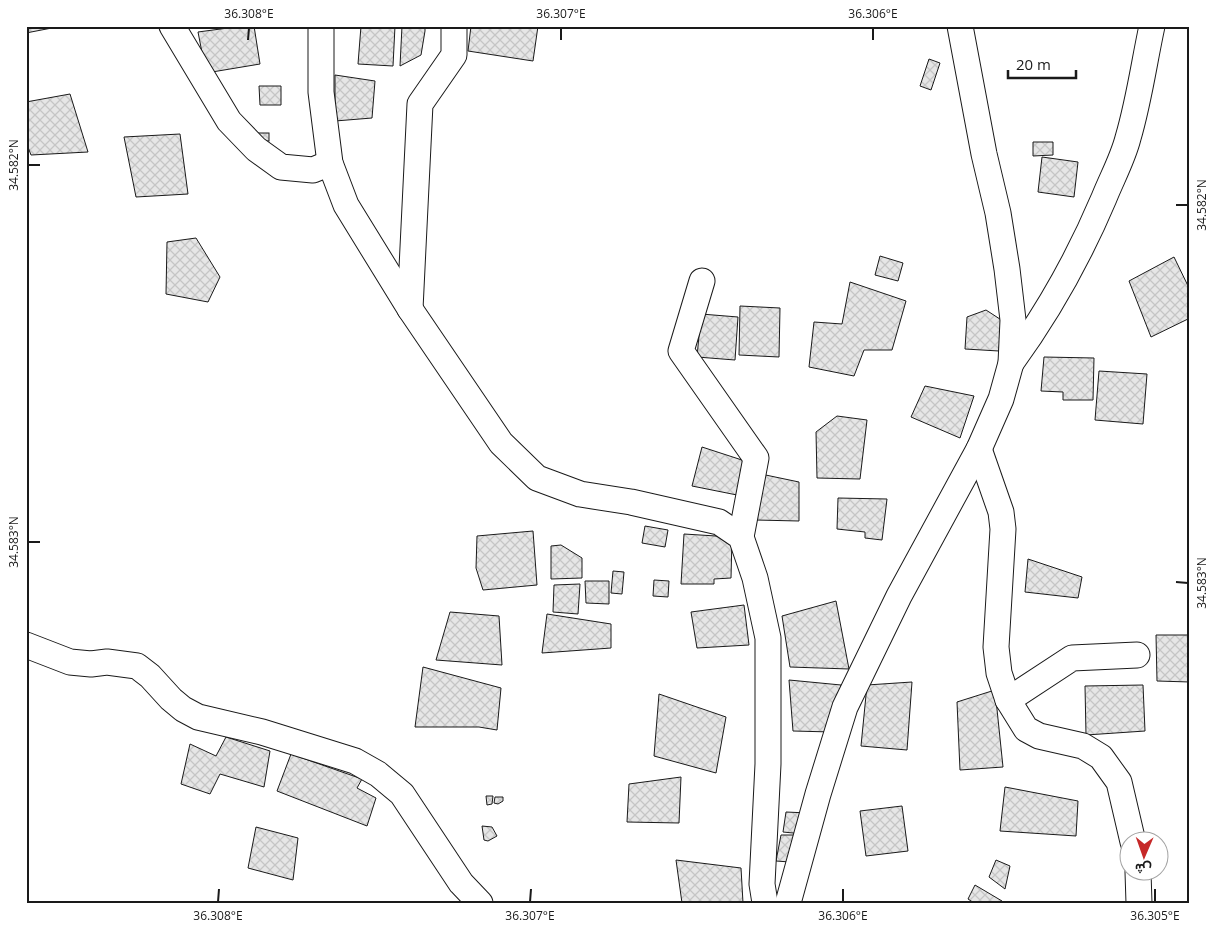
<svg xmlns="http://www.w3.org/2000/svg" width="1216" height="929" font-family="'Open Sans',Vazirmatn,sans-serif">
  <defs>
    <pattern id="building-cross-hatch" width="8" height="8" patternUnits="userSpaceOnUse" patternTransform="scale(1.25)"><rect width="8" height="8" fill="#e6e6e6"/><path d="M0 0l8 8M0 8l8-8" fill="none" stroke="#c5c5c5"/></pattern>
  </defs>
  <rect width="100%" height="100%" fill="#fff"/>
  <!-- building -->
  <g fill="url(#building-cross-hatch)" stroke="#1a1a1a">
    <path d="M26,26H62L26,33Z"/>
    <path d="M243,26H254L260,64L206,73L198,32Z"/>
    <path d="M361,26H395L393,66L358,64Z"/>
    <path d="M402,26H425V31L421,55L400,66Z"/>
    <path d="M471,26H538L533,61L468,51Z"/>
    <path d="M929,59L940,63L931,90L920,86Z"/>
    <path d="M335,75L375,81L372,118L335,121Z"/>
    <path d="M259,86H281V105H260Z"/>
    <path d="M70,94L88,152L31,155L26,142V102Z"/>
    <rect x="258" y="133" width="11" height="8"/>
    <path d="M180,134L188,194L136,197L124,137Z"/>
    <path d="M1033,142H1053V155L1033,156Z"/>
    <path d="M1042,157L1078,162L1074,197L1038,192Z"/>
    <path d="M196,238L220,277L208,302L166,294L167,242Z"/>
    <path d="M880,256L903,263L898,281L875,275Z"/>
    <path d="M1174,257L1190,290V318L1151,337L1129,281Z"/>
    <path d="M850,282L906,301L892,350H864L854,376L809,367L814,322L842,324Z"/>
    <path d="M740,306L780,308L779,357L739,355Z"/>
    <path d="M986,310L1006,323L1005,336H1000L999,351L965,349L967,317Z"/>
    <path d="M701,314L738,317L735,360L697,357Z"/>
    <path d="M1044,357L1094,358L1093,400H1063V392L1041,391Z"/>
    <path d="M1099,371L1147,374L1143,424L1095,420Z"/>
    <path d="M925,386L974,396L960,438L911,417Z"/>
    <path d="M837,416L867,420L860,479L817,478L816,432Z"/>
    <path d="M702,447L745,461L737,495L692,486Z"/>
    <path d="M756,473L799,482V521L755,520Z"/>
    <path d="M838,498L887,499L882,540L865,538V532L837,529Z"/>
    <path d="M645,526L668,530L665,547L642,543Z"/>
    <path d="M533,531L537,585L483,590L476,568L477,536Z"/>
    <path d="M684,534L732,537L731,578L714,579V584H681Z"/>
    <path d="M561,545L582,558V578L551,579V546Z"/>
    <path d="M1028,559L1082,577L1078,598L1025,592Z"/>
    <path d="M613,571L624,572L622,594L611,593Z"/>
    <path d="M654,580L669,581L668,597L653,596Z"/>
    <path d="M585,581H609V604L586,603Z"/>
    <path d="M580,584L578,614L553,612L554,585Z"/>
    <path d="M836,601L849,669L790,667L782,616Z"/>
    <path d="M744,605L749,645L697,648L691,612Z"/>
    <path d="M450,612L499,616L502,665L436,660Z"/>
    <path d="M547,614L611,624V648L542,653Z"/>
    <path d="M1156,635H1190V682L1157,681Z"/>
    <path d="M423,667L501,688L497,730L479,727H415Z"/>
    <path d="M789,680L841,685L832,732L793,731Z"/>
    <path d="M912,682L907,750L861,746L867,685Z"/>
    <path d="M1143,685L1145,731L1086,735L1085,686Z"/>
    <path d="M995,690L1003,767L960,770L957,702Z"/>
    <path d="M659,694L726,717L716,773L654,756Z"/>
    <path d="M226,737L270,751L264,787L220,774L210,794L181,784L190,744L216,756Z"/>
    <path d="M291,754L362,779L357,788L376,798L367,826L277,791Z"/>
    <path d="M681,777L679,823L627,822L629,784Z"/>
    <path d="M1005,787L1078,801L1076,836L1000,831Z"/>
    <path d="M486,796H493L492,804L487,805Z"/>
    <path d="M495,797H503V801L498,804L494,803Z"/>
    <path d="M902,806L908,851L866,856L860,811Z"/>
    <path d="M786,812L808,813L803,834L783,832Z"/>
    <path d="M482,826L492,827L497,836L488,841L484,840Z"/>
    <path d="M256,827L298,838L293,880L248,868Z"/>
    <path d="M781,835H797L790,862L776,861Z"/>
    <path d="M676,860L741,868L743,903H682Z"/>
    <path d="M996,860L1010,866L1005,889L989,877Z"/>
    <path d="M975,885L1002,901L1001,903H974L968,899Z"/>
  </g>
  <g fill="none" stroke-linecap="round" stroke-linejoin="round">
    <!-- minor casing -->
    <g stroke="#1a1a1a" stroke-width="27">
      <g id="minor">
        <path d="M172,26L229,121L256,149L281,167L313,170L330,163"/>
        <path d="M321,26V92L330,163L346,205L410,309L501,443L537,478L580,494L631,502L719,522L741,537L755,578L768,638V764L762,884L765,903"/>
        <path d="M702,281L681,351L756,458L741,537"/>
        <path d="M410,309L420,104L454,55V26"/>
        <path d="M1011,363C1049,311 1079,257 1104,198C1112,178 1123,158 1128,138C1139,101 1144,63 1152,26"/>
        <path d="M979,449L1001,512L1003,529L996,647L999,673L1008,700L1026,729L1039,736L1083,746L1101,757L1119,782L1133,842"/>
        <path d="M26,645L70,662L91,664L107,662L137,666L150,676L171,699L183,709L198,717L262,732L355,761L378,774L402,794L461,883L480,903"/>
        <path d="M1008,700L1072,658L1137,655"/>
        <path d="M1138,872L1139,903"/>
        <path d="M788,903L818,794L845,707L899,596L979,449L1001,399L1011,363L1013,320L1007,269L998,213L984,154L960,26"/>
      </g>
    </g>
    <!-- minor -->
    <use href="#minor" stroke="#fff" stroke-width="25"/>
  </g>
  <!-- ticks -->
  <path fill="none" stroke="#1a1a1a" stroke-width="2" d="M248,40L249,28M561,40V28M873,40V28M28,165H40M1176,205H1188M28,542H40M1176,582L1188,583M218,902L219,889M530,902L531,889M843,902V889M1155,902V889"/>
  <!-- border -->
  <rect width="1216" height="929" fill="none" stroke="#ffffff" stroke-width="55"/>
  <!-- north arrow -->
  <g transform="translate(1144 856) rotate(182)"><circle r="24" fill="#ffffff" stroke="#a3a3a3"/>
  <path d="M0-4L9 19L0 12L-9 19Z" fill="#c62828"/>
  <text y="-8" font-size="14" font-weight="bold" text-anchor="middle" fill="#1a1a1a">ش</text>
  </g>
  <!-- scale -->
  <path d="M1008 70v8h68v-8" fill="none" stroke="#1a1a1a" stroke-width="2.5"/>
  <text x="1016" y="70" font-size="15" fill="#1a1a1a" stroke="#ffffff" stroke-width="4" paint-order="stroke">20 m</text>
  <rect x="28" y="28" width="1160" height="874" fill="none" stroke="#1a1a1a" stroke-width="2"/>
  <g font-size="12" text-anchor="middle" fill="#1a1a1a">
    <text x="249" y="18">36.308°E</text>
    <text x="561" y="18">36.307°E</text>
    <text x="873" y="18">36.306°E</text>
    <text transform="translate(14 165) rotate(-90)" y="4">34.582°N</text>
    <text transform="translate(1202 205) rotate(-90)" y="4">34.582°N</text>
    <text transform="translate(14 542) rotate(-90)" y="4">34.583°N</text>
    <text transform="translate(1202 583) rotate(-90)" y="4">34.583°N</text>
    <text x="218" y="920">36.308°E</text>
    <text x="530" y="920">36.307°E</text>
    <text x="843" y="920">36.306°E</text>
    <text x="1155" y="920">36.305°E</text>
  </g>
</svg>
